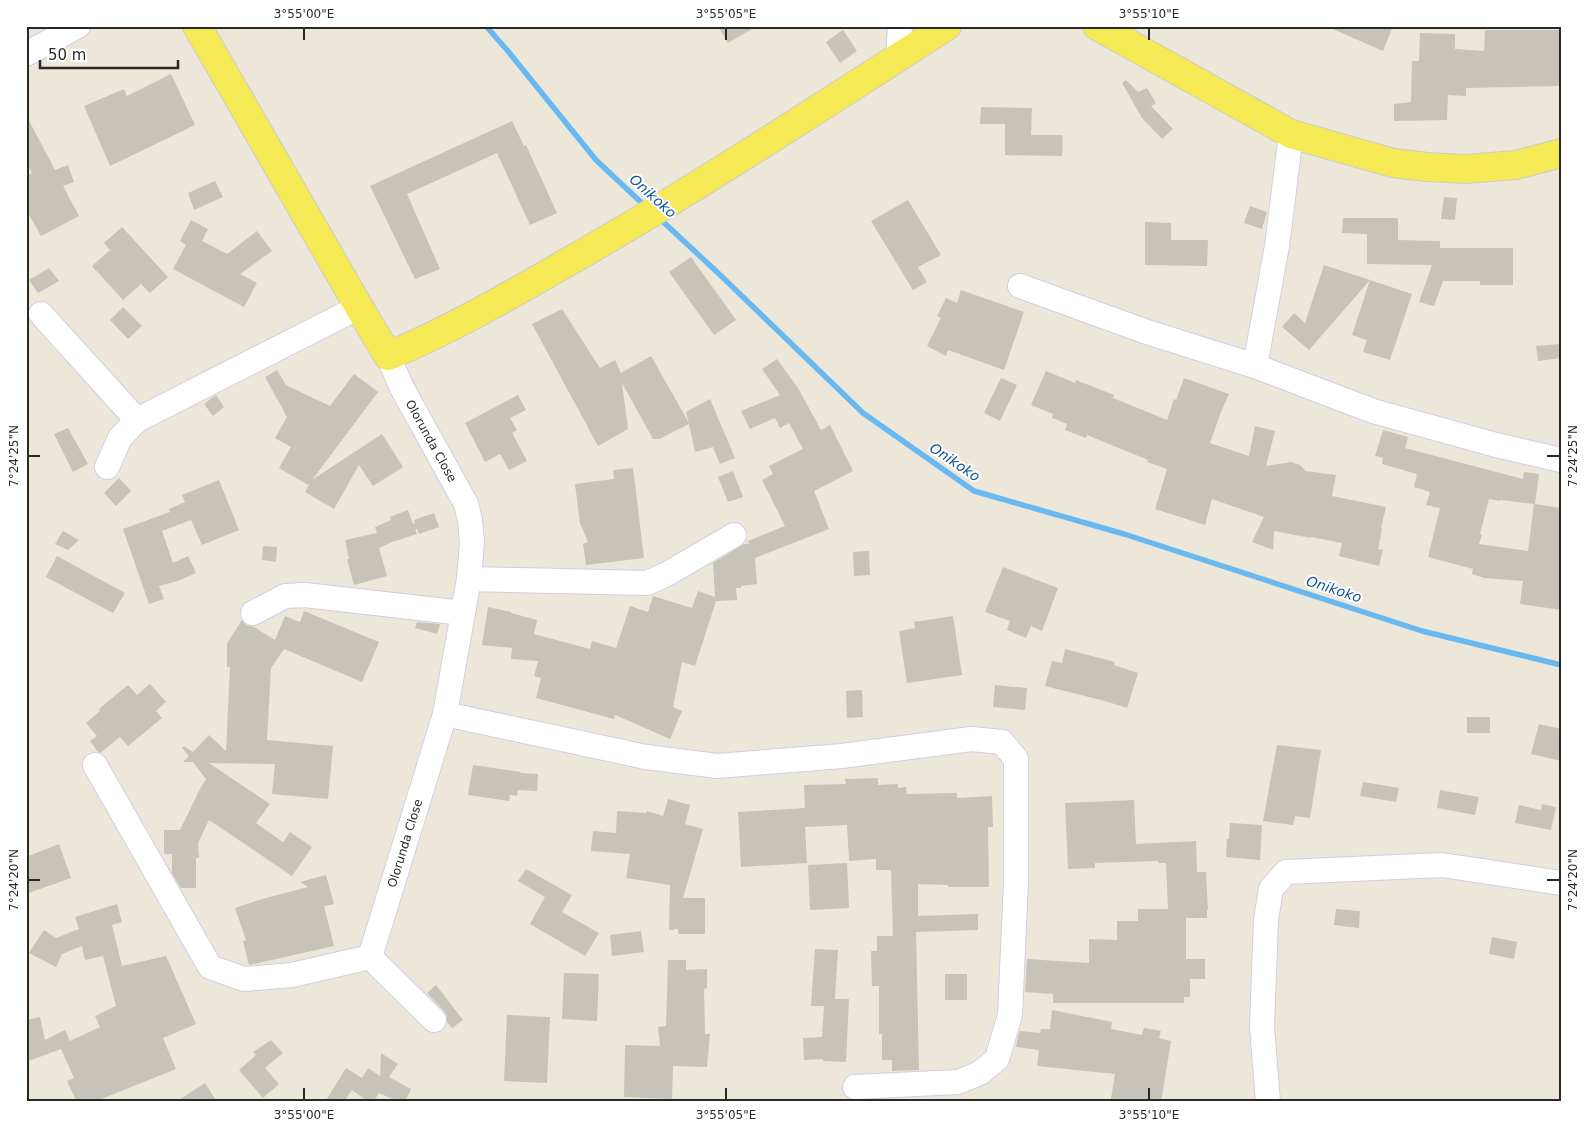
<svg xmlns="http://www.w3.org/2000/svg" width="1587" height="1128" font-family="'DejaVu Sans',sans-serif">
  <rect width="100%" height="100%" fill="#ece7d9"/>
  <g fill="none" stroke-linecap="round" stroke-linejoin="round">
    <!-- stream -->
    <g stroke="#68b8f2" stroke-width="5.5">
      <path d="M486,26L507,50L596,160L646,207"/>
      <path d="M659,218L716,271L863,413L974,491L1124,534L1422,631L1561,665"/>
    </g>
  </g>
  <!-- building -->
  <g fill="#c7c3b9" fill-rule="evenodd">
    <path d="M718,26H757L728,43Z"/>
    <path d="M1326,26H1393L1383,51Z"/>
    <path d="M843,30L857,51L840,63L826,42Z"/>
    <path d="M1485,30H1561V86L1466,88V96L1448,95L1447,120L1394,121V104L1411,102L1412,61H1419L1420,33L1455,34V49L1484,51Z"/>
    <path d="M171,74L195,125L110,166L84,106L124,89L127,96Z"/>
    <path d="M1126,80L1138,92L1147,88L1156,103L1151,106L1173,129L1162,139L1142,118L1122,83Z"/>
    <path d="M981,107L1032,108L1031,135H1063L1062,156L1005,155V124H980Z"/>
    <path d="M26,115L55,170L68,165L74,182L63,186L79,216L41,236L26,209V176L32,173L26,162Z"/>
    <path d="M512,121L524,146L526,145L557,213L530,225L497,153L407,194L440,269L415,279L370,186Z"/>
    <path d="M215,181L223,197L194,210L188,193Z"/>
    <path d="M1444,197L1457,198L1455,220L1441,219Z"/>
    <path d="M908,200L941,255L918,267L927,282L913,290L871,221Z"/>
    <path d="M1250,206L1267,212L1262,229L1244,223Z"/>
    <path d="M1343,218H1398V240L1440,241V248H1513V285H1480V281H1443L1434,306L1419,302L1432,265L1367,264V234L1342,233Z"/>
    <path d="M191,220L208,229L202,241L227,254L257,231L272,251L240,274L257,283L244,307L173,269L186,245L180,241Z"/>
    <path d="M1145,222L1171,223V240H1208L1207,266L1145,265Z"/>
    <path d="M122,227L168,277L150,293L141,284L123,300L92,266L110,250L104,243Z"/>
    <path d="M691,257L736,320L714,335L669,272Z"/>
    <path d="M1324,265L1370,280L1309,350L1282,327L1294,313L1305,323Z"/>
    <path d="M49,268L59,281L38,293L29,280Z"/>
    <path d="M1370,280L1412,294L1390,360L1363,352L1367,340L1352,335Z"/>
    <path d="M961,290L1024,312L1004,370L948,350L946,356L927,346L941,318L937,316L946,298L957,303Z"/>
    <path d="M123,307L142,326L128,339L110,320Z"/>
    <path d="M562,309L600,368L615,360L621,373L651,356L689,423L686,412L710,399L735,458L720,464L713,447L695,452L689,424L659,439H653L622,383L628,429L598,446L532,324Z"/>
    <path d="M1561,344V358L1538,361L1536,346Z"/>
    <path d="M777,359L798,388L821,430L830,425L853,471L814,491L829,529L755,558L757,584L741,586V588H736L737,600L716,601L695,666L682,662L673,707L682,711L670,739L615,715L614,719L536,698L541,678L534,676L538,661L511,659L512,648L482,645L488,607L511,612V613L537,620L534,634L590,649L592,641L616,648L630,606L648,612L653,596L692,608L698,591L715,597L713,563L744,544H749L748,541L785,526L762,480L773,474L769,466L803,449L789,423L780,428L775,418L750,429L741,411L780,395L762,369Z"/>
    <path d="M277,370L286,385L330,406L354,374L378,392L312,480L382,434L403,467L373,486L359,465L334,509L305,492L310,483L308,485L279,468L291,447L275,438L287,417L265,377Z"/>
    <path d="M1046,371L1075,383L1076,380L1114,395L1113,398L1167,420L1174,399L1176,400L1184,378L1229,394L1221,412L1210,443L1249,456L1255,426L1275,431L1266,466L1291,462L1300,465L1306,471L1336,475L1332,496L1386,507L1381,528L1382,529L1378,549L1383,550L1379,566L1339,556L1342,543L1311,537V538L1274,531L1273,550L1252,542L1264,517L1212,499L1205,525L1155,509L1167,469L1147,462L1148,460L1087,435L1086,438L1065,430L1067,424L1052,418L1053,414L1031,405Z"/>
    <path d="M1001,378L1017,385L1000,421L984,413Z"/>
    <path d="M216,395L224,407L213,416L204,404Z"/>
    <path d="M518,395L526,410L510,418L517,430L512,433L527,461L509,470L500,454L485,462L465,423Z"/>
    <path d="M68,428L88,464L73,472L54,434Z"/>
    <path d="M1383,430L1408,437L1405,448L1523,479L1524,472L1539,474L1535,504L1561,508V610L1520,604L1523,581L1484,578L1472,574L1473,569L1428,557L1440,508L1426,505L1430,492L1414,487L1417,474L1382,464L1383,458L1375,456ZM1489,499L1500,501V500L1534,504L1528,551L1479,544L1482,535L1480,534Z"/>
    <path d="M633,468L644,558L586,565L583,544L588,542L580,523L575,484L614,479L613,470Z"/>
    <path d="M733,471L743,497L728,502L718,477Z"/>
    <path d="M119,478L131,491L116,506L104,493Z"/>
    <path d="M219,480L239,530L202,545L191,520L162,531L173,563L188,556L196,573L178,581L159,586L164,599L149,604L123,529L170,512L169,509L185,502L182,495Z"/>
    <path d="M408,510L413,524L415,523L414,520L434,513L439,527L419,534L417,529L415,530L417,534L392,542L379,548L387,576L354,585L347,559H349L345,540L377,533L375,527L391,520L390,517Z"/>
    <path d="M63,531L79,540L68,550L55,544Z"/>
    <path d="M263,546L277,547L276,562L262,560Z"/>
    <path d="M869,551L870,575L854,576L853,552Z"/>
    <path d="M57,556L125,593L113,613L46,577Z"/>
    <path d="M1003,567L1058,588L1042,631L1031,626L1026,638L1007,630L1010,621L985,612Z"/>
    <path d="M304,611L379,642L362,682L284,649L271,668L267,740L333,746L328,799L272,794L275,764L209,763L270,804L256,823L283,842L290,832L312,847L292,876L209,820L198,843L199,858H196V888H181L172,873V854H164V830H180L200,789L206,779L193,762H183L189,756L182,748L184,746L193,752L209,735L226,751L230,667H227V643L242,620L246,625L254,627L275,640L285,616L300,622Z"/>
    <path d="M953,616L962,675L907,683L899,631L915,628L914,622Z"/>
    <path d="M417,622L440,624L437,634L415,628Z"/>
    <path d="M1065,649L1115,662L1114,665L1138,673L1127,708L1105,701L1045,686L1052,661L1062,663Z"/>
    <path d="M150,684L166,702L156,711L162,718L128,746L120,737L100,753L98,752L90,741L97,736L86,723L100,711L99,709L128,685L137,695Z"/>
    <path d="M995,685L1027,688L1025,710L993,707Z"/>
    <path d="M862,690L863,717L847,718L846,691Z"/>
    <rect x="1467" y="717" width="23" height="16"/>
    <path d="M1539,724L1561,729V761L1531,754Z"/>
    <path d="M1277,745L1321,750L1310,818L1295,816L1293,825L1263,821Z"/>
    <path d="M473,765L521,772L520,773L538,774L537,791L518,790L517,796L510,795L509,801L468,795Z"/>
    <path d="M878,778V785L898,784V788L906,787L907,794L957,793V798L992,796L993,827H988L989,887H948V885L918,884V916L978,914V930L916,932L919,1070L892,1071V1060H882V1034H879V986H872L871,951H877V936H893L891,870H876V859L849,861L847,825L805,827L807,863L741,867L738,812L805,808L804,785L846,784L845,779Z"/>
    <path d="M1363,782L1399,788L1396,802L1360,796Z"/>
    <path d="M1440,790L1479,797L1475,815L1437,808Z"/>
    <path d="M668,799L690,805L685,824L703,829L683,898H705V934H678V929H674V930H669L670,885L626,878L630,854L591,851L593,831L616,833L617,811L646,813L647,811L663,816Z"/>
    <path d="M1134,800L1136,844L1196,841L1197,872H1206L1208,910H1207V918H1186V959H1205V979H1190V997H1184V1003H1053V994L1025,992L1027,959L1089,963V939L1117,940V921H1138V909H1168L1166,863H1159L1158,861L1095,863V868L1068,869L1065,803Z"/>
    <path d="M1542,804L1556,807L1551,830L1515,823L1519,805L1541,810Z"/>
    <path d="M1230,823L1262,825L1260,860L1226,857L1227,839H1229Z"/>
    <path d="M59,844L71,878L26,894V857Z"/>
    <path d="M847,863L849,908L810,910L808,865Z"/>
    <path d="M526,869L572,895L562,912L599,933L585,956L530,924L545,897L518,881Z"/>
    <path d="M326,875L334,904L324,906L334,946L249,965L243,941L246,940L235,908L262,899L308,887L300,882Z"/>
    <path d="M117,904L122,922L112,925L122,966L166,956L196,1024L163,1038L176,1069L94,1102H77L67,1081L74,1078L61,1049L26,1062V1020L40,1017L45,1040L65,1030L70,1041L100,1027L95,1016L116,1006L103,956L85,960L82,946L62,954L56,967L29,953L44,930L56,938L79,929L75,917Z"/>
    <path d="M1336,909L1360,911L1359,928L1334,925Z"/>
    <path d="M641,931L644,952L612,956L610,935Z"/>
    <path d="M1492,937L1517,942L1514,959L1489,954Z"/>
    <path d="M815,949L838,950L835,999H849L846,1062L823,1061V1059L804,1060L803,1038L822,1037L824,1006H811Z"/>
    <path d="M668,960H686V970L707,969V988L704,989L705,1034H710L707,1067L673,1066L672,1099L624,1097L625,1045L660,1046L658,1027L666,1026Z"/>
    <path d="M564,973L599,974L597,1021L562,1019Z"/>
    <rect x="945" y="974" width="22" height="26"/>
    <path d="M436,985L463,1020L452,1028L447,1022V1016L444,1011L427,993Z"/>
    <path d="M1052,1010L1112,1022L1111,1029L1142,1035L1144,1028L1161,1031L1159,1038L1171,1041L1161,1102H1126L1111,1099L1115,1074L1037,1066L1039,1050L1016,1047L1017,1041L1020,1031L1040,1033L1041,1029H1050Z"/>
    <path d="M507,1015L550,1017L547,1083L504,1081Z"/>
    <path d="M271,1040L283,1053L265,1068L279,1084L263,1098L239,1070L256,1055L253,1052Z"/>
    <path d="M381,1053L398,1064L389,1077L411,1089L405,1102H399L379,1093L373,1102H369L352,1090L344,1102H325L346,1068L362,1078L368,1068L380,1076Z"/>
    <path d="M205,1083L217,1102H176Z"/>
  </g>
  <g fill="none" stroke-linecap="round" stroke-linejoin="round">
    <!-- minor casing -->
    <g stroke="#cfcfe2" stroke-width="26">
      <g id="minor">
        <path d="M26,54L78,26"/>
        <path d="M898,57L900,26"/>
        <path d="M1020,286L1147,332L1255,366L1373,411L1496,445L1561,460"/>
        <path d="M41,314L137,420"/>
        <path d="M1255,366L1277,246L1291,134"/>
        <path d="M107,467L120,438L137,420L359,307"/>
        <path d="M469,579L647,583L667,574L734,535"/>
        <path d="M253,613L285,596L305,595L463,613"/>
        <path d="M445,714L646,757L717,766L842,756L971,739L1002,742L1016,759V882L1010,1015L997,1059L980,1073L958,1082L855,1087"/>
        <path d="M95,765L210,967L244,979L292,975L370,957"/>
        <path id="s1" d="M370,957L445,714L469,579L472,542L470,520L466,504L402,388L388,356"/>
        <path d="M370,957L434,1020"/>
        <path d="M1268,1102L1262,1027L1266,920L1271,889L1286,872L1442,865L1561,883"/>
      </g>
    </g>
    <!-- major casing -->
    <g stroke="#ccc" stroke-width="30">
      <g id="major">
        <path d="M197,26L359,307L388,356C453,329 514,293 575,258C702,185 824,105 947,26"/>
        <path d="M1097,26L1291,134L1393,163L1427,167L1465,169L1516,165L1561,153"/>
      </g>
    </g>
    <!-- minor -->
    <use href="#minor" stroke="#fff" stroke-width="24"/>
    <!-- major -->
    <use href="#major" stroke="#f5e955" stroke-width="28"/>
  </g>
  <!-- ticks -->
  <path fill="none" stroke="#292929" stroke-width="2" d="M304,28V40M726,28V40M1149,28V40M28,456H40M1547,456H1560M28,880H40M1547,880H1560M304,1088V1100M726,1088V1100M1149,1088V1100"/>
  <g text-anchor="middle" stroke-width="4" stroke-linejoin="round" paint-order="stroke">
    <!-- street labels -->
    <g font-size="12" fill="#292929" stroke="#fff">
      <text transform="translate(431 441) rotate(61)" y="4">Olorunda Close</text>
      <text dy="4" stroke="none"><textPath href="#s1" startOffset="119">Olorunda Close</textPath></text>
    </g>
    <!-- water labels -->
    <g font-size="14" font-style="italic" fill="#09529c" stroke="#fff">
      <text transform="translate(653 196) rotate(42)" y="5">Onikoko</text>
      <text transform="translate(955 462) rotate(34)" y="5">Onikoko</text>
      <text transform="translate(1334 589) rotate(18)" y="5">Onikoko</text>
    </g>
  </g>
  <!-- border -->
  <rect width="1587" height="1128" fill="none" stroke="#ffffff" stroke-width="55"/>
  <!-- scale -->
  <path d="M40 60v8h138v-8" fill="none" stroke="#292929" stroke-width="2.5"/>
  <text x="48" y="60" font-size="15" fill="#292929" stroke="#ffffff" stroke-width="4" paint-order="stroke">50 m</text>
  <rect x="28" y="28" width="1532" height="1072" fill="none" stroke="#292929" stroke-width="2"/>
  <g font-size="12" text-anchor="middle" fill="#292929">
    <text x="304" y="18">3°55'00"E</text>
    <text x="726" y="18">3°55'05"E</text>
    <text x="1149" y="18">3°55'10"E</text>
    <text transform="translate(14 456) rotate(-90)" y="4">7°24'25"N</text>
    <text transform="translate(1573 456) rotate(-90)" y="4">7°24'25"N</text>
    <text transform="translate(14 880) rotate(-90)" y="4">7°24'20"N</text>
    <text transform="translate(1573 880) rotate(-90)" y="4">7°24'20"N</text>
    <text x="304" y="1119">3°55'00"E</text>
    <text x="726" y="1119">3°55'05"E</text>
    <text x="1149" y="1119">3°55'10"E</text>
  </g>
</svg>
